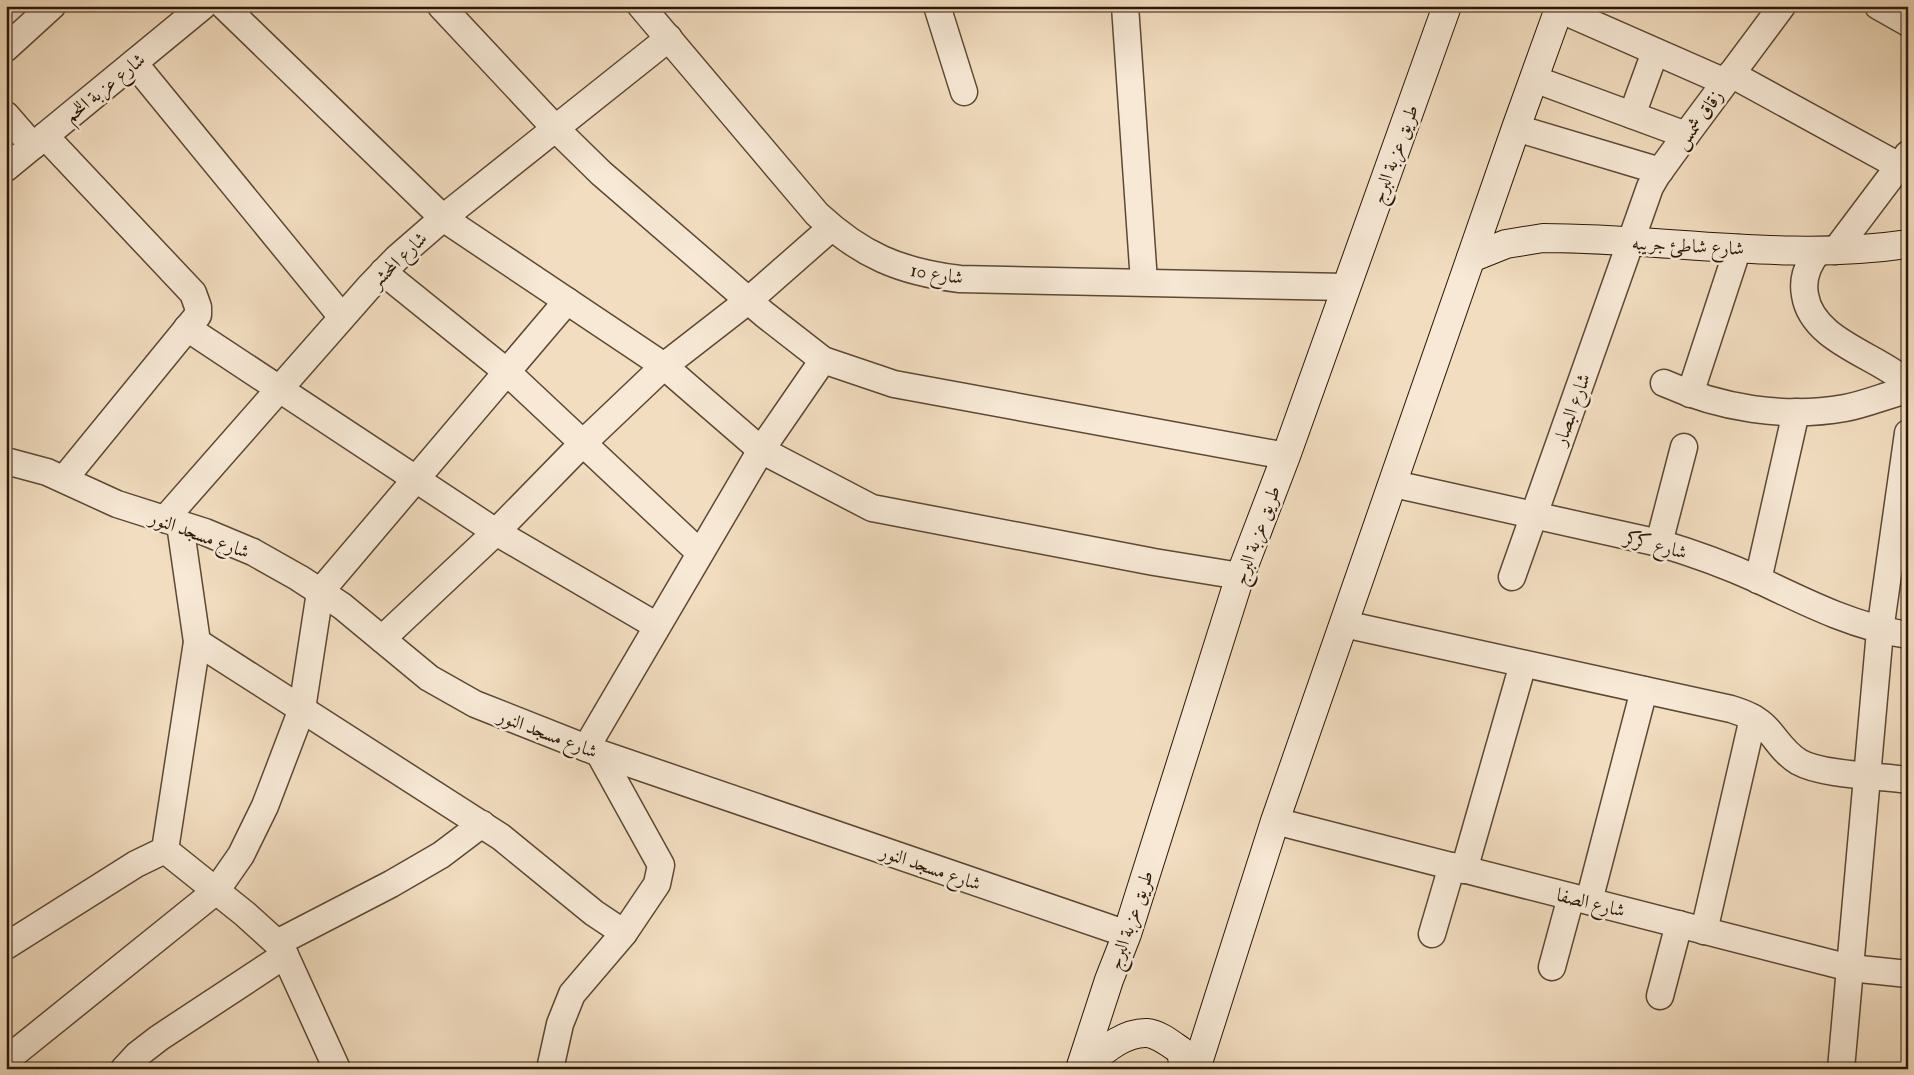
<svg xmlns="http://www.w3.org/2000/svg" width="1914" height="1075" font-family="'IM FELL Double Pica',Amiri,serif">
  <rect width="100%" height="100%" fill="#f2ddc0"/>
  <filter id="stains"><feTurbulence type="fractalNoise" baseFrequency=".004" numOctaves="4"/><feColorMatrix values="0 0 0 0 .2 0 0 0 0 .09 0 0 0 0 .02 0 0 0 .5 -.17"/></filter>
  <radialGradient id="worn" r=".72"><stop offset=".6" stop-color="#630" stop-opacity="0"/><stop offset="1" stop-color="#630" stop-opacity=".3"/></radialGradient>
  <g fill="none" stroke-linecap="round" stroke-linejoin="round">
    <!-- street casing -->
    <g stroke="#5c4834" stroke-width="29">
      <g id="street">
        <path d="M224,6L443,218L664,366L761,450L872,508L1154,562L1240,576"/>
        <path d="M441,6L555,128L601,173L764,314L823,360L894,384L1286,456"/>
        <path d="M641,6L817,214C861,255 900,272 960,279L1346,287"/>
        <path d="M937,6L964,92"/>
        <path d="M1125,6L1144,282"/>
        <path d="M1878,6L1908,23"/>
        <path d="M1559,9L1725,82"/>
        <path d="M6,48L52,6"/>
        <path d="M134,63L342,317"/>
        <path d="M1731,74L1899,166"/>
        <path d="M1534,79L1686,135"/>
        <path d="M6,115L33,146"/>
        <path d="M1632,115L1655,52"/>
        <path d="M1516,128L1660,171"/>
        <path d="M45,136L193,293L198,307V315L64,479"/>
        <path d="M6,168L203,6"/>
        <path d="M1835,251L1908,154"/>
        <path d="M1818,252C1808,264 1802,279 1805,295C1812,341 1877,355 1908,383"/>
        <path d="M383,272L507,372L700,553"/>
        <path d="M187,328L496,532L657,626"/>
        <path d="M1664,383C1720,408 1784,419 1845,408C1867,404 1886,395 1908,390"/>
        <path d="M1690,394L1738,248"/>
        <path d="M6,461L47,472L117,504L205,532L253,552L299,578L342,606L429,678L475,704L599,753L1127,934"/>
        <path d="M1394,484L1659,543C1693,553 1726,565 1759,580C1807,603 1855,627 1908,635"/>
        <path d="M165,519L369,287L397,258L443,218L669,38"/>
        <path d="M1659,543L1684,447"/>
        <path d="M1512,577L1650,187L1657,175L1686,135L1782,6"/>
        <path d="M1758,580L1796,412"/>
        <path d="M1344,624L1731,709C1744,713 1757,718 1767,729C1778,741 1784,753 1799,762C1822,775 1879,776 1908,780"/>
        <path d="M382,639L496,532L584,442L664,366L749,300L831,228"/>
        <path d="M197,642L501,837L594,913L624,933L657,884L661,865L599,753"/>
        <path d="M586,748L761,450L823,360"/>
        <path d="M1275,821L1850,968L1908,974"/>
        <path d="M165,850L245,914L277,943L391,884L441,855L482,824"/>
        <path d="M1464,870L1523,664"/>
        <path d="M1589,901L1644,690"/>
        <path d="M1704,931L1753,718"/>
        <path d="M1432,934L1452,866"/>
        <path d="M277,943L285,955L337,1069"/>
        <path d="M6,946L136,864L165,850L197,642L180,524"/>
        <path d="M1552,967L1571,897"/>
        <path d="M1660,996L1679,924"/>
        <path d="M6,1060L216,891L241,855L265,806L302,709L320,592L567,301"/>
        <path d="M124,1069L137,1055L159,1038L285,955"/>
        <path d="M550,1069L560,1024L572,994L624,933"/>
        <path d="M1841,1069L1880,631L1908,433"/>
      </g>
    </g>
    <!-- secondary casing -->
    <g stroke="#2a1706" stroke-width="30">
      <g id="secondary">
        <path d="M1471,258L1506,244L1543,238C1665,238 1786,262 1908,244"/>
        <path d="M1080,1069L1109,980L1127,934L1240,576L1286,456L1447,6"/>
        <path d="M1081,1069C1100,1054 1122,1032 1147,1033C1159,1034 1171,1044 1181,1051L1184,1069"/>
        <path d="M1196,1069L1275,821L1516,128L1560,6"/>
      </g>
    </g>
    <!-- street -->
    <use href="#street" stroke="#f7e9d6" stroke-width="26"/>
    <!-- secondary -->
    <use href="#secondary" stroke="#f7e9d6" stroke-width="28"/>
  </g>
  <g text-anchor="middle" stroke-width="5" stroke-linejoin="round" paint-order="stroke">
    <!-- street labels -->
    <g font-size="19" fill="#2a1706" stroke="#f7e9d6">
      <text transform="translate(104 87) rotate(-39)" y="7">شارع عزبة اللحم</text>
      <text transform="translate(1698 119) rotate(-54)" y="7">زقاق شمس</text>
      <text transform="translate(1394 154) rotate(-70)" y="7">طريق عزبة البرج</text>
      <text transform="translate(1688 245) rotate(3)" y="7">شارع شاطئ جريبه</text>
      <text transform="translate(398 259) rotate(-44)" y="7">شارع المحشر</text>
      <text transform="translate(937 273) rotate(9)" y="7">شارع 10</text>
      <text transform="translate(1571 409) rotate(-70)" y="7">شارع البصار</text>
      <text transform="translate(200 534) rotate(20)" y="7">شارع مسجد النور</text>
      <text transform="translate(1256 535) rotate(-70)" y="7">طريق عزبة البرج</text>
      <text transform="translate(1656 544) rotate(15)" y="7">شارع كركر</text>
      <text transform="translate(548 733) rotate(21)" y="7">شارع مسجد النور</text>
      <text transform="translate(931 867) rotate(19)" y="7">شارع مسجد النور</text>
      <text transform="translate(1591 902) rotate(14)" y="7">شارع الصفا</text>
      <text transform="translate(1130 920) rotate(-71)" y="7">طريق عزبة البرج</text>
    </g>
  </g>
  <!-- margin -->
  <rect width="1914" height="1075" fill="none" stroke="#f2ddc0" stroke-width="25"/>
  <rect x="8" y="8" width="1899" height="1060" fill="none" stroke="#2a1706" stroke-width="2.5"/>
  <rect x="12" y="12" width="1889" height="1050" fill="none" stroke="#2a1706"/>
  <rect width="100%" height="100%" filter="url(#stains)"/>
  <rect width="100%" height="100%" fill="url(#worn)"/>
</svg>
